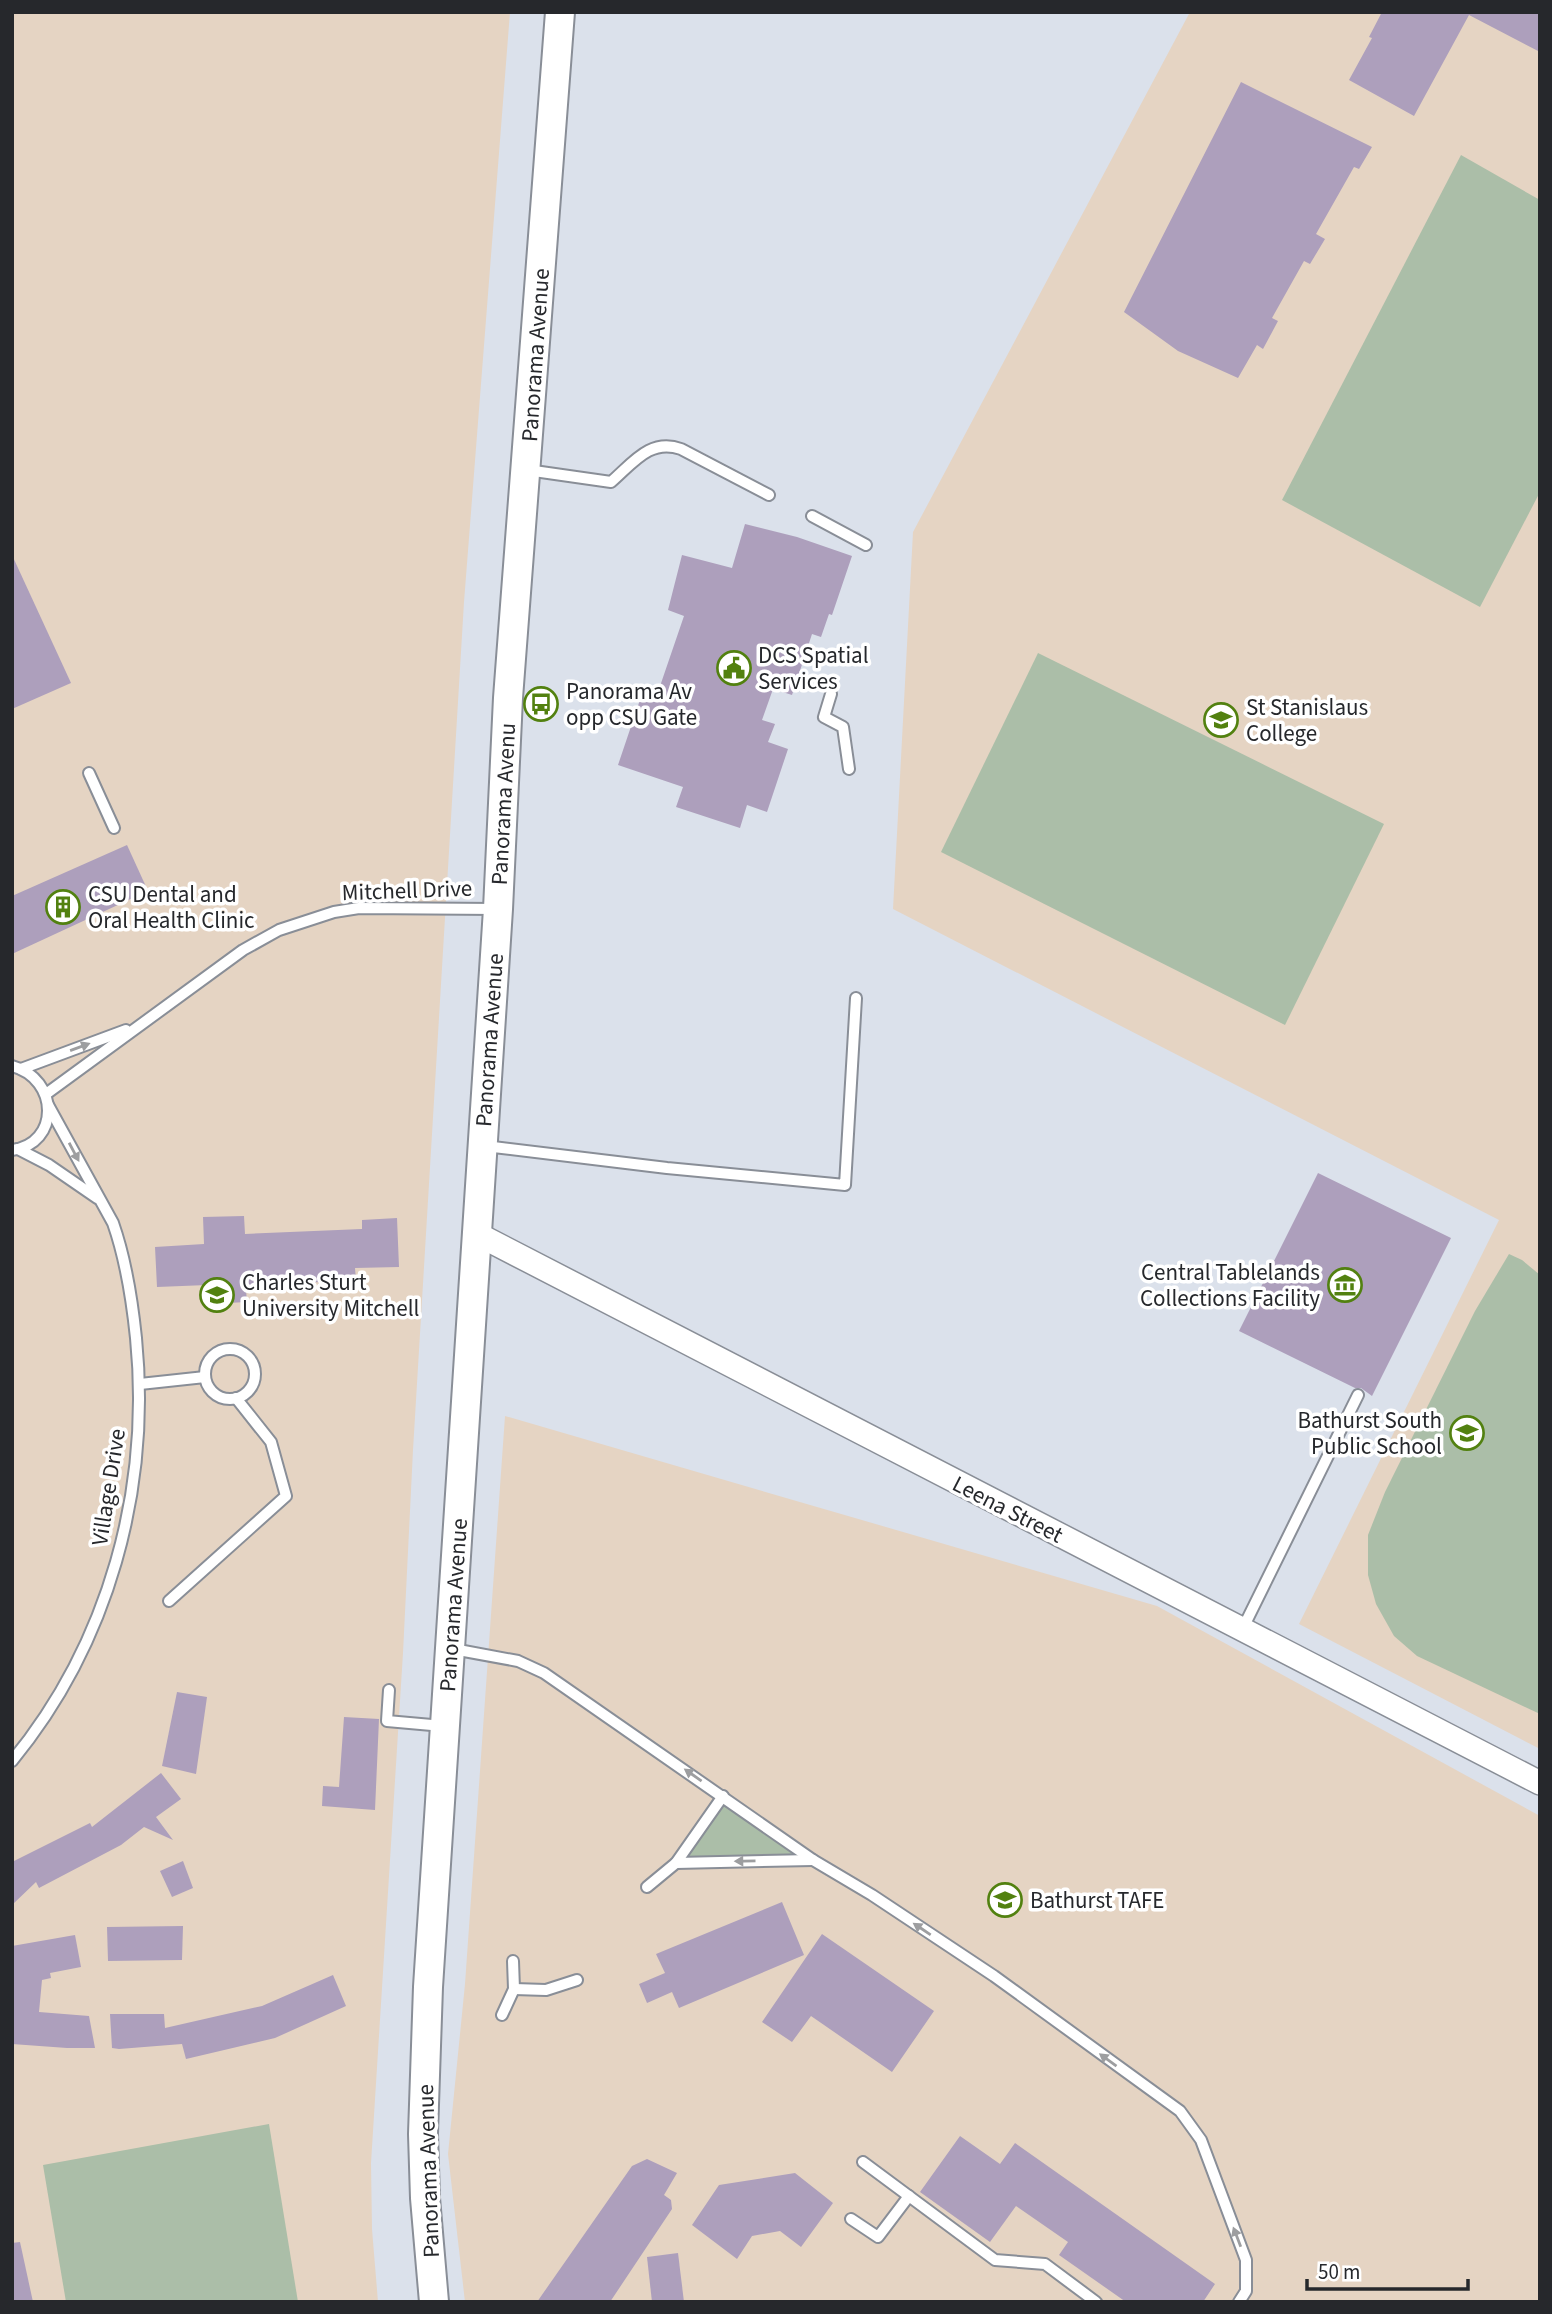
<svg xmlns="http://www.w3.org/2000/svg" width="1552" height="2314" font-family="'Source Sans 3',sans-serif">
  <rect width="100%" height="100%" fill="#dbe1eb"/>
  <!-- education -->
  <g fill="#e5d4c3">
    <path d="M12,12H510L464,602L413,1450L403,1653L371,2163L372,2229L378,2302H12Z"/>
    <path d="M1190,12H1540V1749L1299,1624L1499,1220L893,909L913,532Z"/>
    <path d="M505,1416L1157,1606L1540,1816V2302H465L448,2154L465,1984Z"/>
  </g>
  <!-- green -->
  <g fill="#abbea8">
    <path d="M1461,155L1540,200V492L1480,607L1282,500Z"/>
    <path d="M1038,653L1384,824L1285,1025L941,852Z"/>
    <path d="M1509,1254L1522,1260L1540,1275V1714L1417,1656L1394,1636L1376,1604L1368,1575V1535L1385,1492L1475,1311Z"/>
    <path d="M723,1796L813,1860L676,1863Z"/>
    <path d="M269,2124L298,2302H66L43,2165Z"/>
  </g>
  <!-- building -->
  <g fill="#ad9fbc">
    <path d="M1382,12H1540V52L1469,15L1414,116L1349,80L1372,38L1369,37Z"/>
    <path d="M1241,82L1372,147L1359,169L1354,167L1316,234L1325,239L1310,264L1304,261L1272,318L1278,321L1263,349L1257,345L1238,378L1178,351L1124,312Z"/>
    <path d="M745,524L797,537L852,556L832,615L829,614L821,637L812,634L792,695L773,689L762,720L775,724L768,742L788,749L767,812L747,805L740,828L676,807L683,787L618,765L644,688L658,692L684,616L668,610L682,555L732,568Z"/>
    <path d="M12,555L71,683L12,709Z"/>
    <path d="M127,845L148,891L12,954V896Z"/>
    <path d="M1318,1173L1451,1238L1372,1396L1361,1388H1355L1239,1331Z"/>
    <path d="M244,1216L245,1234L362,1229V1220L397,1218L399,1267L355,1268L356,1281L257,1284V1289L246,1290L247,1302L207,1304V1285L157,1287L155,1247L204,1244L203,1217Z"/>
    <path d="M177,1692L207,1697L196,1774L162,1766Z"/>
    <path d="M344,1717L379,1719L375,1810L322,1806L323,1786L339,1787Z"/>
    <path d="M161,1773L181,1799L156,1817L173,1840L144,1827L121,1845L39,1888L36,1882L12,1905V1862L90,1823L92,1827Z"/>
    <path d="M183,1861L193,1888L172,1897L160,1871Z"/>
    <path d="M782,1902L804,1955L679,2008L672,1992L647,2003L639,1984L665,1973L656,1954Z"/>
    <path d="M183,1926L182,1960L108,1961L107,1927Z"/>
    <path d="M822,1934L934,2011L892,2072L811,2016L792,2042L762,2022Z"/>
    <path d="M75,1935L81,1967L50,1973L51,1978L42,1980L39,2012L89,2016L95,2048H67L12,2044V1946Z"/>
    <path d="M333,1975L346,2006L275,2038L186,2059L182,2044L119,2049L112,2048L110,2014H164L165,2028L262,2006Z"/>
    <path d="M960,2136L1000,2164L1015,2143L1215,2284L1203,2302H1126L1059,2255L1068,2242L1016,2206L990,2242L920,2192Z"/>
    <path d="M647,2159L677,2173L664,2195L671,2200L672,2209L610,2302H537L632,2166Z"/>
    <path d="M795,2173L833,2203L801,2247L780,2231L752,2236L737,2259L692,2225L719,2185Z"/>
    <path d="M20,2242L33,2302H12V2243Z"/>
    <path d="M678,2253L684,2302H652L647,2257Z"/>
  </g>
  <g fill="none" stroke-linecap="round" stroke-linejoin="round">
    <!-- service casing -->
    <g stroke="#898e97" stroke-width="14">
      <g id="service">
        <path d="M527,470L611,482C633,463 650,438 681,449L769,495"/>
        <path d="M812,516L866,545"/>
        <path d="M831,694L824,717L843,727L849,769"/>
        <path d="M89,773L114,828"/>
        <path d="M12,1066C60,1079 60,1144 12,1150"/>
        <path d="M21,1069L126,1030"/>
        <path d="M46,1094L243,950L279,930L334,912L359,908L498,909"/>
        <path d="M485,1146L667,1168L845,1185L856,998"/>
        <path d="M18,1149L49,1165L97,1198"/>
        <circle cx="230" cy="1374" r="25"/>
        <path d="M140,1384L205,1377"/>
        <path d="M169,1601L286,1496L271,1442L236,1398"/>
        <path d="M1242,1630L1358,1395"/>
        <path d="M453,1649L518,1661L544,1673L813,1860L872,1895L994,1976L1180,2111L1201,2140L1246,2260V2291L1239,2302"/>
        <path d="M389,1690L387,1721L443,1726"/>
        <path d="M12,1761C109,1643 151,1489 136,1338C132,1299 126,1260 113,1223L48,1105"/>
        <path d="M676,1863L813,1860"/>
        <path d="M647,1887L676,1863L723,1796"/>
        <path d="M514,1989L546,1990L577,1980"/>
        <path d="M502,2015L514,1989L513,1961"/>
        <path d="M863,2162L995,2260L1045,2264L1096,2302"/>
        <path d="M851,2219L878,2237L909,2196"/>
      </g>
    </g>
    <!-- minor casing -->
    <g stroke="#898e97" stroke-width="26">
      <path id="minor" d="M477,1234L1540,1783"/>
    </g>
    <!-- tertiary casing -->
    <g stroke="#898e97" stroke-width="32">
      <path id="tertiary" d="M434,2302L425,2198L423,2134L428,1987L498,909L508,698L560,12"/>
    </g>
    <!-- service -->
    <use href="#service" stroke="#fff" stroke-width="10"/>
    <!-- minor -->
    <use href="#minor" stroke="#fff" stroke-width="23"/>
    <!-- tertiary -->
    <use href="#tertiary" stroke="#fff" stroke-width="28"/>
  </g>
  <!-- one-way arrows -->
  <defs><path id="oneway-solid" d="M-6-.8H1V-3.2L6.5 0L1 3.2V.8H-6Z" transform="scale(1.75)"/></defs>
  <g fill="#9d9ea0">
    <use href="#oneway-solid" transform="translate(80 1047) rotate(-20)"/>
    <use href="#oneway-solid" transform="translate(74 1152) rotate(62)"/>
    <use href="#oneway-solid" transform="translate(693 1775) rotate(-145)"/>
    <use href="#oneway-solid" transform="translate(745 1861) rotate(179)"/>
    <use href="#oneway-solid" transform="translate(922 1929) rotate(-146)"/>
    <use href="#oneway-solid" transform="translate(1108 2060) rotate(-144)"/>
    <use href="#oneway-solid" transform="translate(1237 2237) rotate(-111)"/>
  </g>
  <!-- icons -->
  <defs>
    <g id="civic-ring" transform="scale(1.75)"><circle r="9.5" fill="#fff" stroke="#528110" stroke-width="1.5"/><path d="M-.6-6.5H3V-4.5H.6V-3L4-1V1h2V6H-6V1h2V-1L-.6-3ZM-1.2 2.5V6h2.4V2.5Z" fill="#528110"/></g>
    <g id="bus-ring" transform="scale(1.75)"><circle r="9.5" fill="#fff" stroke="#528110" stroke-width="1.5"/><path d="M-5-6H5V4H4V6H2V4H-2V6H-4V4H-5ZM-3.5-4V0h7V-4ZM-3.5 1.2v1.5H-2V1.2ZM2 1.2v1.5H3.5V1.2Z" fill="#528110"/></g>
    <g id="school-ring" transform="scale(1.75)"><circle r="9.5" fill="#fff" stroke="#528110" stroke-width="1.5"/><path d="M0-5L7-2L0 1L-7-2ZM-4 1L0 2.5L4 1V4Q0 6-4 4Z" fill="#528110"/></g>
    <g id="building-ring" transform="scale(1.75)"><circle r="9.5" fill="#fff" stroke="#528110" stroke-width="1.5"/><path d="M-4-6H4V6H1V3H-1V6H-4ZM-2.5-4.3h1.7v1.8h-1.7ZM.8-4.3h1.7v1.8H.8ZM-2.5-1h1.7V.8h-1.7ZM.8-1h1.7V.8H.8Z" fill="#528110"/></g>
    <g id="museum-ring" transform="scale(1.75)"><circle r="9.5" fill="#fff" stroke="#528110" stroke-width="1.5"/><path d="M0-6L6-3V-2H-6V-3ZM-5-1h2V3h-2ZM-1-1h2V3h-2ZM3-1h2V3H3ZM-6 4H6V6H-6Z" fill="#528110"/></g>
    <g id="university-ring" transform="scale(1.75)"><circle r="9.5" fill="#fff" stroke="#528110" stroke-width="1.5"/><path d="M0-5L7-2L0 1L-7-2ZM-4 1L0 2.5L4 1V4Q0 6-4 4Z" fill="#528110"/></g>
  </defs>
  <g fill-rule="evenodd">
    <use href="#civic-ring" x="734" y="668"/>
    <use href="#bus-ring" x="541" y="704"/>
    <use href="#school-ring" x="1221" y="720"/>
    <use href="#building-ring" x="63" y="907"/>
    <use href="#museum-ring" x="1345" y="1285"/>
    <use href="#university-ring" x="217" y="1295"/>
    <use href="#school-ring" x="1467" y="1433"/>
    <use href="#university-ring" x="1005" y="1900"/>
  </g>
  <g text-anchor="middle" stroke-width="7" stroke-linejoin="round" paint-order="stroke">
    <!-- street labels -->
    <g font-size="23" fill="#26282c" stroke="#fff">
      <text transform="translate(535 355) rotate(-86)" y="8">Panorama Avenue</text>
      <text transform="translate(503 804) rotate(-87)" y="8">Panorama Avenu</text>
      <text transform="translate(407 890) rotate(-2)" y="8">Mitchell Drive</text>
      <text transform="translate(489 1040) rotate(-86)" y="8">Panorama Avenue</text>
      <text transform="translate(108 1487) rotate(-81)" y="8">Village Drive</text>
      <text transform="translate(1008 1509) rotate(27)" y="8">Leena Street</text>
      <text transform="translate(453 1605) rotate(-86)" y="8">Panorama Avenue</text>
      <text transform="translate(428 2171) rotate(-92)" y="8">Panorama Avenue</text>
    </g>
    <!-- poi labels -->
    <g font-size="23" fill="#26282c" stroke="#fff" text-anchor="start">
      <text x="758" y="663">DCS Spatial<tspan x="758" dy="26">Services</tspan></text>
      <text x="566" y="699">Panorama Av<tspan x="566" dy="26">opp CSU Gate</tspan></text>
      <text x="1246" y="715">St Stanislaus<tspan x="1246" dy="26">College</tspan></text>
      <text x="88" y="902">CSU Dental and<tspan x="88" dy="26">Oral Health Clinic</tspan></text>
      <text x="1320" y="1280" text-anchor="end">Central Tablelands<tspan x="1320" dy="26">Collections Facility</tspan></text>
      <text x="242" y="1290">Charles Sturt<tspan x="242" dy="26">University Mitchell</tspan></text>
      <text x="1442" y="1428" text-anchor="end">Bathurst South<tspan x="1442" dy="26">Public School</tspan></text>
      <text x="1030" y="1908">Bathurst TAFE</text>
    </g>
  </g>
  <!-- border -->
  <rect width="1552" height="2314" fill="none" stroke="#26282c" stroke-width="28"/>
  <!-- scale -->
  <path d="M1307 2279v10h161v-10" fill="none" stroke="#26282c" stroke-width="3.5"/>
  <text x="1318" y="2279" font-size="21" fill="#26282c" stroke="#ffffff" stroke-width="5" paint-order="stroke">50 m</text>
</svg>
